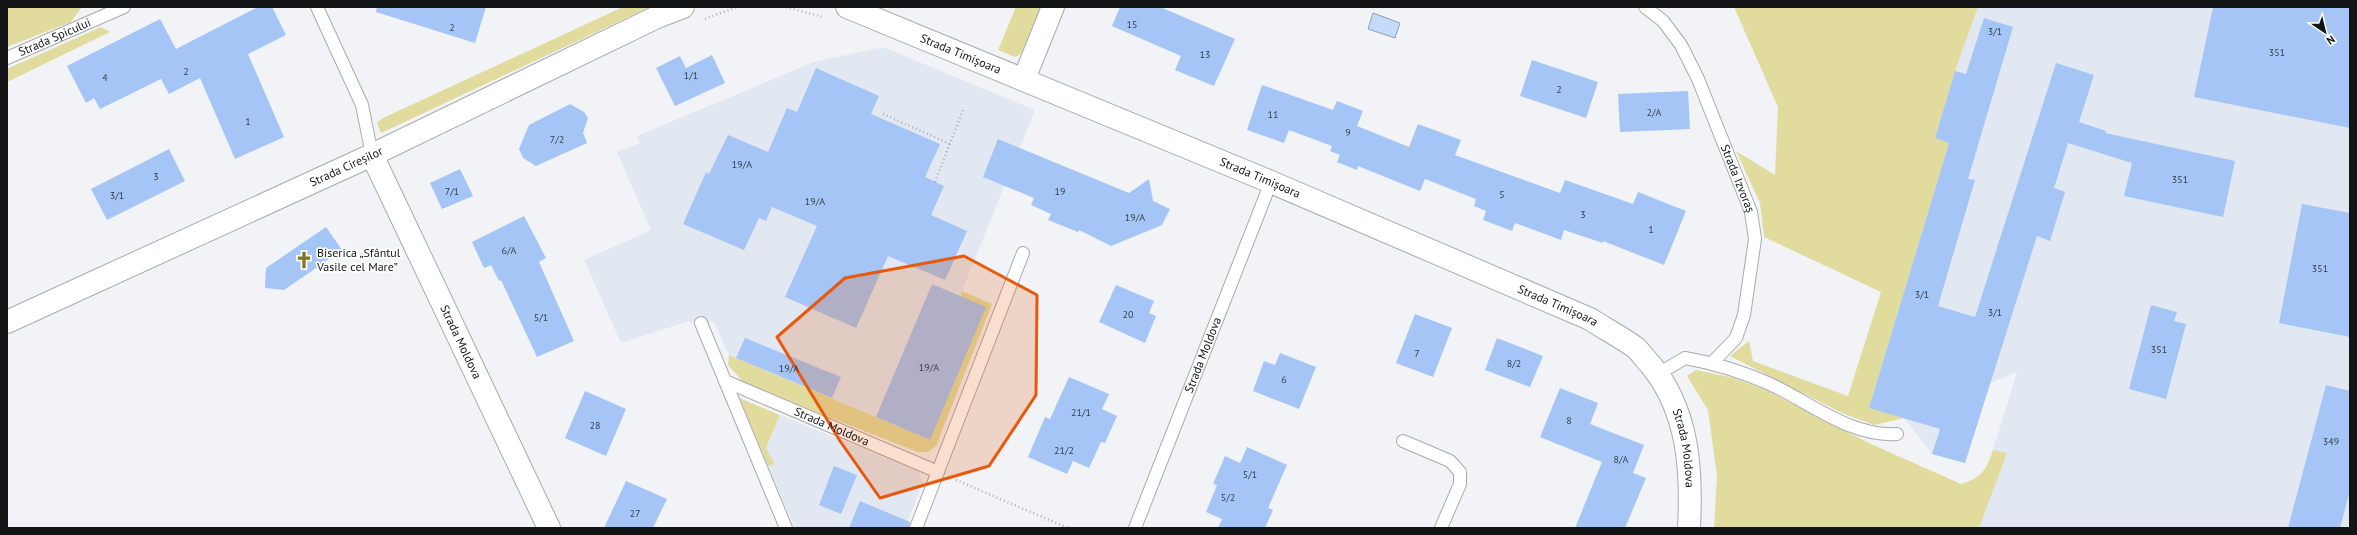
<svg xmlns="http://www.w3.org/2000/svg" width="2357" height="535" font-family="'PT Sans',sans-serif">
  <rect width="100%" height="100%" fill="#f1f3f6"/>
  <!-- built -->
  <g fill="#e2e8f2">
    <path d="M1978,7H2350V528H1979L2006,453L1993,450L2017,372L1990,383L1965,463L1932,454L1904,418L1869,408L1949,143L1935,138L1955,71Z"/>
    <path d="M883,47L1035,110L960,296L930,440L729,355L714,322L690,323L689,321L621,343L584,260L651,230L617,152L640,143L637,136L814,62Z"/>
    <path d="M780,415L918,471L923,483L905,528H795L768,466L775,463L766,448Z"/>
  </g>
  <!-- green -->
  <g fill="#e1dc9d">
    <path d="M7,7H82L71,22L7,47Z"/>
    <path d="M623,7H650L381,133L377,123L383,118Z"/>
    <path d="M1016,7H1041L1021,54L1015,57L998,50Z"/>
    <path d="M1734,7H1978L1955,71L1935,138L1949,143L1869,408L1904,418L1874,425L1842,413L1730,356L1749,341L1753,361L1848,396L1881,292L1764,237L1760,203L1736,151L1775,175L1778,107Z"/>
    <path d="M101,27L110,32L7,82V69Z"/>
    <path d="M962,291L992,304L936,446L928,452H918L746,385L728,365L729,355L930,440Z"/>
    <path d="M1696,370L1734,378L1768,391L1871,444L1961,484C1982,477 1986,471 1993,450L2007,453L1979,528H1714L1717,476L1708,410L1687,376Z"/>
    <path d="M739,398L780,415L766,448L775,464L768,466Z"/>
  </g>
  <!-- water -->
  <path fill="#c4dafb" stroke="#8f9fb6" d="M1373,13L1400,23L1395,38L1368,29Z"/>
  <!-- building -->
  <g fill="#a4c5f5">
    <path d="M258,7H272L286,35L248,54L284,137L235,159L200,78L169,94L161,79L100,109L94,98L86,103L67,66L160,19L176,49Z"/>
    <path d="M377,7H486L475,43L376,12Z"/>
    <path d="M1120,7H1160L1235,39L1214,86L1175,70L1181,56L1112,26Z"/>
    <path d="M2213,7H2350V128L2194,97Z"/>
    <path d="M1984,18L2013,27L1968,179L1975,180L1938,306L1975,317L2056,63L2094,75L2079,122L2106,131L2105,133L2235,161L2223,217L2124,196L2132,163L2068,143L2054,188L2065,192L2050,241L2037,236L1965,463L1932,454L1940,429L1869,408L1949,143L1935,138L1955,71L1966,74Z"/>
    <path d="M712,55L725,83L675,106L656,68L680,56L686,68Z"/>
    <path d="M1532,60L1598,82L1586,118L1520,96Z"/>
    <path d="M816,68L879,96L871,114L940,144L925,177L944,186L931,215L967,231L945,280L888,256L856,328L785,297L817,226L772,207L766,221L759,218L744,250L683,224L706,172L709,174L728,135L768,152L787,108L797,112Z"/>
    <path d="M1262,85L1333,110L1337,101L1363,111L1357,126L1409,147L1418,124L1461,140L1455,155L1560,193L1565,180L1633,204L1638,192L1686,211L1664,265L1603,241V243L1564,230L1561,240L1515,223L1512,231L1483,220L1486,211L1474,206L1476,199L1425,179L1420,191L1358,166L1357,170L1337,162L1340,155L1330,151L1332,146L1289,130L1284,143L1247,130Z"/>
    <path d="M1688,91L1690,129L1620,132L1618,94Z"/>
    <path d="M570,104L584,112L588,118L583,133L587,143L536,166L523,158L519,149L529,125Z"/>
    <path d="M998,139L1129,193L1149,179L1153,201L1170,209L1162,225L1111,246L1079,230L1078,232L1048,220L1051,214L1031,205L1034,198L983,177Z"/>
    <path d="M169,149L185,181L107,220L91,189Z"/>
    <path d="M460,169L473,196L442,209L430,183Z"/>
    <path d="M2302,204L2350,213V337L2279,323Z"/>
    <path d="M524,216L546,258L539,262L574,341L537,357L501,280L499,281L491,265L484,268L472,242Z"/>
    <path d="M326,227L342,250L284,290L265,288L266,268Z"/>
    <path d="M932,284L986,307L930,440L876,417Z"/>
    <path d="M1116,285L1154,301L1149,313L1156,316L1145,343L1099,322Z"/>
    <path d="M2151,305L2177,312L2174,321L2186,324L2166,399L2129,389Z"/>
    <path d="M1415,314L1452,328L1433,377L1396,363Z"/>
    <path d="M745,338L841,377L832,398L736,358Z"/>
    <path d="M1497,338L1543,356L1530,387L1485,370Z"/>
    <path d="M1280,353L1316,367L1299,409L1253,391L1264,361L1275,365Z"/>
    <path d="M1069,377L1109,394L1102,409L1117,416L1105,443L1101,442L1089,468L1073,461L1067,474L1028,457L1045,417L1050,419Z"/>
    <path d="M2326,385L2350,391V490L2340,528H2288Z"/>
    <path d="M1560,388L1598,403L1590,424L1644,445L1633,473L1646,478L1625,528H1575L1602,462L1540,437Z"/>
    <path d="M585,391L626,409L606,456L565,438Z"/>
    <path d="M1247,447L1287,465L1268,508L1273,510L1265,528H1218L1222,519L1206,512L1217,485L1213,484L1225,456L1240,463Z"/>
    <path d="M834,466L857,475L841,514L819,505Z"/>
    <path d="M626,481L667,499L653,528H604Z"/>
    <path d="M860,501L910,522L909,528H849Z"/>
  </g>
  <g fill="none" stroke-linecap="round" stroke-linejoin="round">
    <!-- lane casing -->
    <g stroke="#a8aaad" stroke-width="14">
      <g id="lane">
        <path d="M317,7L362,105L372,155"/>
        <path id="s1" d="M1645,7L1663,21L1681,45L1698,79L1751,212L1755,239L1744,315L1736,338L1712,363"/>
        <path id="s2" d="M7,58L124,7"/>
        <path d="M701,323L786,528"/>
        <path d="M1658,374L1685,358C1714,363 1743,372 1770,384C1811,403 1851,437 1897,434"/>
        <path id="s3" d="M725,381L938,472"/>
        <path d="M1403,441L1450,461L1460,472V484L1441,528"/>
        <path d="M916,528L1023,253"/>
        <path id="s4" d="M1135,528L1271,182"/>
      </g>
    </g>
    <!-- street casing -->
    <g stroke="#a8aaad" stroke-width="24">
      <g id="street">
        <path id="s5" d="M847,7L1271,182L1590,319C1605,329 1621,337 1636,348C1641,353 1645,359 1650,364C1689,411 1692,470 1689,528"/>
        <path d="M1024,79L1053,7"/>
        <path id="s6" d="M372,155L549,528"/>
        <path id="s7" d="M7,322L372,155L657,17L683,7"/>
      </g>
    </g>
    <!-- path -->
    <g stroke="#adafb1" stroke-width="2.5" stroke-dasharray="1 3" stroke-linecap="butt">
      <path d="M786,7L823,17"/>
      <path d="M705,19L737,7"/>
      <path d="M883,114L950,144"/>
      <path d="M935,182L963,110"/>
      <path d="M956,480L1068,528"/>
    </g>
    <!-- lane -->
    <use href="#lane" stroke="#fff" stroke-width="12"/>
    <!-- street -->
    <use href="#street" stroke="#fff" stroke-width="22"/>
  </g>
  <!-- marked area -->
  <path fill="#e8590c" fill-opacity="0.2" stroke="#e8590c" stroke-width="3" stroke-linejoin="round" d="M964,256L1037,295L1036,395L989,466L880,498L840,441L777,337L845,278Z"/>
  <!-- icons -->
  <defs>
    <g id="church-bare" transform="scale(1.38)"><path d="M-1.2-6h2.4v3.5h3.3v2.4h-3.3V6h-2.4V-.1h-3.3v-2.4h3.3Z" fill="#81791e" stroke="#fff" stroke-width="2.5" paint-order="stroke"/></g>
  </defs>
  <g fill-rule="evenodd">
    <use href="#church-bare" x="304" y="260"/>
  </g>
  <g text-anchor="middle" stroke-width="3.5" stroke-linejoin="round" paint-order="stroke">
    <!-- number labels -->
    <g font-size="10" fill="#37404d">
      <text x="1132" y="28">15</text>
      <text x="452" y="31">2</text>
      <text x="1995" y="35">3/1</text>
      <text x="2277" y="56">351</text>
      <text x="1205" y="58">13</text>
      <text x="186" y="75">2</text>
      <text x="691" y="79">1/1</text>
      <text x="105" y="81">4</text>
      <text x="1559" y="93">2</text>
      <text x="1654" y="116">2/A</text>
      <text x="1273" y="118">11</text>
      <text x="248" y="125">1</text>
      <text x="1348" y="136">9</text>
      <text x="557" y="143">7/2</text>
      <text x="742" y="168">19/A</text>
      <text x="156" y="180">3</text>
      <text x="2180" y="183">351</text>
      <text x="452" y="195">7/1</text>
      <text x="1060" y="195">19</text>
      <text x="1502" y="198">5</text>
      <text x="117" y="199">3/1</text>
      <text x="815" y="205">19/A</text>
      <text x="1583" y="218">3</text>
      <text x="1135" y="221">19/A</text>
      <text x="1651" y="233">1</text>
      <text x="509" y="254">6/A</text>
      <text x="2320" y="272">351</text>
      <text x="1922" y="298">3/1</text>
      <text x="1995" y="316">3/1</text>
      <text x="1128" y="318">20</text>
      <text x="541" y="321">5/1</text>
      <text x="2159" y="353">351</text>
      <text x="1417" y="357">7</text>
      <text x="1514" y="367">8/2</text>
      <text x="929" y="371">19/A</text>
      <text x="789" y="372">19/A</text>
      <text x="1284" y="383">6</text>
      <text x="1081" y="416">21/1</text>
      <text x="1569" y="424">8</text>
      <text x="595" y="429">28</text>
      <text x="2331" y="445">349</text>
      <text x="1064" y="454">21/2</text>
      <text x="1621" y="463">8/A</text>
      <text x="1250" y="478">5/1</text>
      <text x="1228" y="501">5/2</text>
      <text x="635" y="517">27</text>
    </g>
    <!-- street labels -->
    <g font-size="12" fill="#131415" stroke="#fff">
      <text dy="4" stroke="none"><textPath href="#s2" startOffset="52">Strada Spicului</textPath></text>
      <text dy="4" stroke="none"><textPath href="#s5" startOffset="123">Strada Timișoara</textPath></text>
      <text dy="4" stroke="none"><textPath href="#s7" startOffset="373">Strada Cireșilor</textPath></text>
      <text dy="4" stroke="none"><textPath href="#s5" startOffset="447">Strada Timișoara</textPath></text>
      <text dy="4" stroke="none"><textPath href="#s1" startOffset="198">Strada Izvoraș</textPath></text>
      <text dy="4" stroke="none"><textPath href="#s5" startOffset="771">Strada Timișoara</textPath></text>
      <text dy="4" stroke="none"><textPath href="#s6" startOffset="207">Strada Moldova</textPath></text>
      <text dy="4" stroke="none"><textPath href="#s4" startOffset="186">Strada Moldova</textPath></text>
      <text dy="4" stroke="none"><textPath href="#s3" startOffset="116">Strada Moldova</textPath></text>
      <text dy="4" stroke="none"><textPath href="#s5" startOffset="974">Strada Moldova</textPath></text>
    </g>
    <!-- poi labels -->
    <g font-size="12" fill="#131415" stroke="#fff" text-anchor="start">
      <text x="317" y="257">Biserica „Sfântul<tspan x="317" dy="14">Vasile cel Mare”</tspan></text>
    </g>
  </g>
  <!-- border -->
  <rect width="2357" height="535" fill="none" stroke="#131415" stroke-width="16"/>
  <!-- north arrow -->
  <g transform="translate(2325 32) rotate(145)" stroke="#ffffff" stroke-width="3" paint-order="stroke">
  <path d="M0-3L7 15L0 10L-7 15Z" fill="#131415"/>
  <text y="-6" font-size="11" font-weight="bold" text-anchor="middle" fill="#131415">N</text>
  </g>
</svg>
